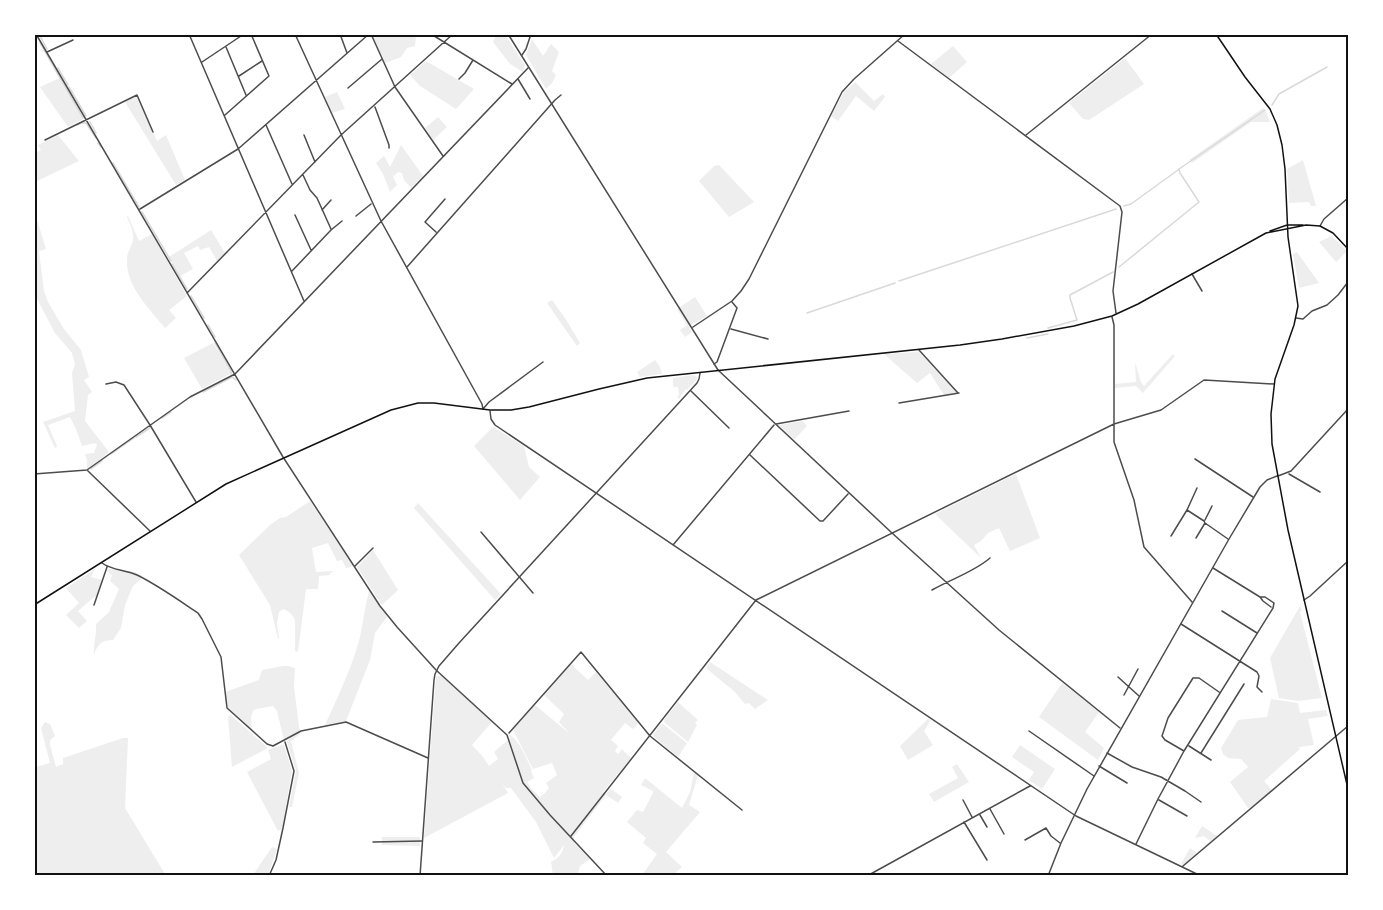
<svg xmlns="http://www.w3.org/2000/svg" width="1383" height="910" viewBox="0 0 1383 910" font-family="Montserrat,sans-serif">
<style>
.green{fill:#eee}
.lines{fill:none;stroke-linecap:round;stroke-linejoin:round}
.stream{stroke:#d9d9d9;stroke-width:1.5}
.minor{stroke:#4c4c4c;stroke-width:1.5}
.tertiary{stroke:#4c4c4c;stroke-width:1.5}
.secondary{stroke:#111;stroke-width:1.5}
.neatline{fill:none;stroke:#111;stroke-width:2}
</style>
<rect width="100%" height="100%" fill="#fff"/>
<path class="green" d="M497,34L505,35L525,65L523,72L510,64L493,42Z
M372,35H416L415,46L407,48L401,57L385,63Z
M532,39L543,56L551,44L559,52L552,71L556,75L552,83L546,89L526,55Z
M953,46L967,62L949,78L931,64Z
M1125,58L1144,84L1089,120L1083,119L1069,103Z
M426,61L474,89L456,109L420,86L410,75Z
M60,78L83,119L68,127L40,87Z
M855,82L874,101L883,94L885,97L874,111L856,96L838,121L831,116L844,92Z
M337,92L345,109L332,113L325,97Z
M134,97L138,98L157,141L166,135L185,180L176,185L125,102Z
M1263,108L1266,112L1270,122H1251L1192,163L1189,160Z
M438,117L447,127L433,140L425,128Z
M58,135L79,161L35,182V153L41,150L38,145Z
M401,145L423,176L411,188L404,180L402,173L398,172L393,177L397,185L390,192L383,174L376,163L384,156L390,167Z
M1303,160L1316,206H1311L1309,202L1289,203L1287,169Z
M719,165L754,202L729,217L699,181L714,166Z
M34,210L46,249L39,251L44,291L48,302L64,329L81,350L89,377L84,380L92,392L88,395L85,421L109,452L87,470V460L85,454L94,453L97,445L95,443L82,446L76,429L70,417L48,425L57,446L55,448L43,422L75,411L72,373L75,364L72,353L55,333L35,295Z
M128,216L139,241L152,234L187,296L169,310L176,318L165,328C149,308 125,286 127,258C127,252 132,246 133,240C134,232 130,224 127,217Z
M211,230L225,253L217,261L209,247L200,250L198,246L184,253L193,269L180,276L169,257Z
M1332,236L1347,251L1336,262L1319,242Z
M1297,252L1319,283L1299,288L1293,254Z
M695,297L707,316L689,326L692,332L685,337L680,330L687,325L677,309Z
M552,300L565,318L580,343L577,346L547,303Z
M213,343L232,373L202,389L184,358Z
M919,352L957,393L944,395L930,373L917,383L884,354Z
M1173,354L1175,356L1143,393L1136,386L1115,388V384L1136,382L1135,362L1141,382L1144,386Z
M655,360L660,367L662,374L640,377L637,372Z
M694,375L697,377V379L687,390L686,389L679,399L677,397L679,395L678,387H673V378Z
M803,421L807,426L794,440L779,425Z
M493,427L524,446L529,467L540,477L520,500L474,446Z
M1016,474L1040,538L1010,551L999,528L988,533L981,541L974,545L981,558L935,514Z
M310,501L353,565L351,567L346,568L342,560L337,561L328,543L312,548L316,572L332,571L333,572L330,573V575L319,576L318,589H306L298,652L295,651V620C292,614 289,611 283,609L279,612L277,624L279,638L278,639L270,605L239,555L270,525L280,518L286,517Z
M418,503L501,594L495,600L414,508Z
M373,550L398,590L382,605L357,567Z
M95,569L91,577L102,580L97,597H94L78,611L87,621L79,628L66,615L79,603L66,588Z
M108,569L135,572L142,576L141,579L133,586L125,605L121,628L113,640C102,640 98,644 94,654C93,644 97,635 96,624L109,612L119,589L110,581L112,575L107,571Z
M369,591L387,617L375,633L370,660L346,721L325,725C338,696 352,668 360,637C363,622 365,607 369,591Z
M1300,606L1302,610L1300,612L1322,698L1298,701L1279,698L1270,658Z
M710,662L768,700L755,709L749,703L745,704L735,692L707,669V667Z
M571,664L588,680L596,672L638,723L633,729L625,723L611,740L618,746L615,751L618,754L622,749L631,758L603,792L606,794L611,789L622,797L618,803L606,795L574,837V843L590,859L580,866L577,875H553L551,862C559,858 563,853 564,845L554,858L536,822L511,788H506L502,783L508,793L424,838L436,677L441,675L492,722L472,745L483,757L489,766L498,759L494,752L510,738L509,734C520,741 526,758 532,770L531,771L534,778L527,782L530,787L540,797L545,793L549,788L546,783L557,775L552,763L533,769L513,730L535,705L569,733L559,722L564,714L544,695Z
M283,666H288L295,668L294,687L300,734L291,741L299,773L292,807H289L296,771L287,742L291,737L290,736L284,740L277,711L273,706L256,709L253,711L251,717L252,731L229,709L227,705L225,692L259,680L262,670Z
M1062,683L1099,712L1085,732L1104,748L1098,760L1039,717Z
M1271,699L1298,703L1300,713L1326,710L1328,716L1308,719L1314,745L1299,747L1300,749L1264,781L1272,790L1250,808H1248L1230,782L1248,767L1241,759L1228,758L1223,754L1221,748L1238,720L1267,717Z
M678,702L698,720L695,723L697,725L688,742L665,723L664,720Z
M231,715L268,748L232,767L228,717Z
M928,719L931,720L924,731L933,745L908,760L900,746Z
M45,722L50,724L55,736L50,740V745L56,767L63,764V758L123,738H128L125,808L165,874V875H35V763L36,767L50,763L41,728Z
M661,724H663L687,743L678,757L654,737L653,735Z
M282,745H284L292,771L282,829L278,831L247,772L271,759L268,750Z
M1020,745L1055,769L1042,789L1029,780L1034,772L1012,757Z
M957,764L969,782L934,802L929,794L958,778L952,767Z
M694,772L698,775L689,805L700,812L666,852L682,867L673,875H642L657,854L643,843L646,838L627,822L637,810L643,812L653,793V791L641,785L645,778L682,808L690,792Z
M1202,826L1217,836L1184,865L1181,864L1190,848L1197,853L1210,841L1204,836L1195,838Z
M382,837H420V846L382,845Z
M272,847L277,849L268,875H253Z"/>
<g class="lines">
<path class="stream" d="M39,34L47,49
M40,43L83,118
M58,68L68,85
M69,87L86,116
M1272,105L1279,94L1327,67
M90,122L96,133
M77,125L81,123H86L96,138
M98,143L101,147
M113,163L139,207
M1124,206L1131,204L1178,170
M142,212L171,261
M172,264L187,289
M1119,267L1199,202L1180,173L1179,169L1265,110
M899,281L1116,209
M191,296L204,318
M807,313L895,283
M208,325L215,337
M1048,328L1077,320L1070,298V295L1113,272
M1027,338L1048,334
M215,343L231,371V374
M203,392L232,377L236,380
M162,418L171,412
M136,437L150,428
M111,454L134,438
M91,469L102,461"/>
<path class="minor" d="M36,34L283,457L380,606L397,627L436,670L507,735L523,783L550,815L607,876
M189,34L304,301
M295,34L381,221L482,404L483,409L489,402L543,362
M340,34L347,53
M371,34L395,87L443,156
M431,34L512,84
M898,41L1120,206L1122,212L1113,291L1116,313
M226,47L246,95
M47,52L73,40
M522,55L526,49L531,34
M202,62L244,34
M239,76L262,61
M459,79L465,73L473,60
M518,79L530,99
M348,88L382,59
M375,107L389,145V148
M225,115L269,76L251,34
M266,125L292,184
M304,135L315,162
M1026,135L1152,34
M45,140L137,95L153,132
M303,175L310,190L317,198L331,229
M140,209L238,149L369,34
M322,210L331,200
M295,215L311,250
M356,216L371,204
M1320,226L1324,219L1348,198
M436,232L425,222L445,199
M407,267L555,100L561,95
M292,271L331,230L342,221
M1192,274L1202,291
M187,293L341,135L453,34
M1112,317L1114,325V442L1134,500L1144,547L1192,602
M1296,318L1303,319L1312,311L1327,305L1338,295L1348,282
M731,329L768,339
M919,350L958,393
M714,364L717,362L737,308L732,302
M718,370L892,533L999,630L1120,728
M106,384L116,382L124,385L150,425L196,502
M691,391L729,428
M899,403L959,393
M490,411L491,419L495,425L1076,816L1201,876
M776,424L849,411
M750,455L820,521H823L848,494
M1195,459L1253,497
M88,471L150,531
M34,474L87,470L190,397L235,374L528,68
M1289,474L1320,492
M1278,476L1291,471L1348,409
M1187,510L1204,521L1205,523L1228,539
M1205,520L1212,506
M481,532L533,593
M1171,536L1187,510L1197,488
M1196,538L1205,523
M673,545L774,425
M102,563C111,570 126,570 137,575C156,584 180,601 198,613L202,619L221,657L227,708L267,744L273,746L301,731L346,722L428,758
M355,566L373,548
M1213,568L1260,597L1263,601L1271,607
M932,590C951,579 974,572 990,558
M1304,600L1310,596L1348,561
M94,605L107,567
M1222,611L1257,633
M1181,624L1257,672L1259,676L1257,687L1262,692
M1118,677L1139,696
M1124,695L1138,669
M1029,731L1094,776
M509,733L581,652L650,736L742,810
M1189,746L1211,760
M1184,751L1165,740L1162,736L1168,718L1193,678H1199L1219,692
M1107,753L1132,767L1161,777L1185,791L1201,802
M1201,753L1244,684
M1099,766L1127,783
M963,800L972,817
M1159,800L1187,816
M990,809L1004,834
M980,815L987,827
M964,822L987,860
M571,836L756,600L1114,424L1161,410L1204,380L1274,384
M1025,840L1046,828L1051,836L1060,843
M373,842L422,841
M1136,844L1158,799L1184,751L1273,608L1274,603L1265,597H1260
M1183,866L1348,726
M269,876L276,860L283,828L294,771L285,742
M867,876L1030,786"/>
<path class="tertiary" d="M508,34L718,370
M693,327L732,301L741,291L749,279L842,92L854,79L905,34
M420,876L434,680L435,674L439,666L459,643L697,383L699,379L700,373
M1048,876L1061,843L1087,789L1229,539L1260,487L1267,480L1277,476"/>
<path class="secondary" d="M1216,34L1245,77L1270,109L1277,125L1282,145L1285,169L1288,237L1298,306L1294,325L1275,379L1271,414L1272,444L1288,530L1348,789
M1270,231L1287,225H1303
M34,605L226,484L391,410L418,403H434L490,410H511L529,407L599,389L647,378L960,345L1002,339L1074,326L1112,316L1138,304L1266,233L1306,225L1320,226L1333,233L1348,249"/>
</g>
<rect width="1383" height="910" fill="none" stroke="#ffffff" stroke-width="72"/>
<rect x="36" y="36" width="1311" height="838" class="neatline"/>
</svg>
